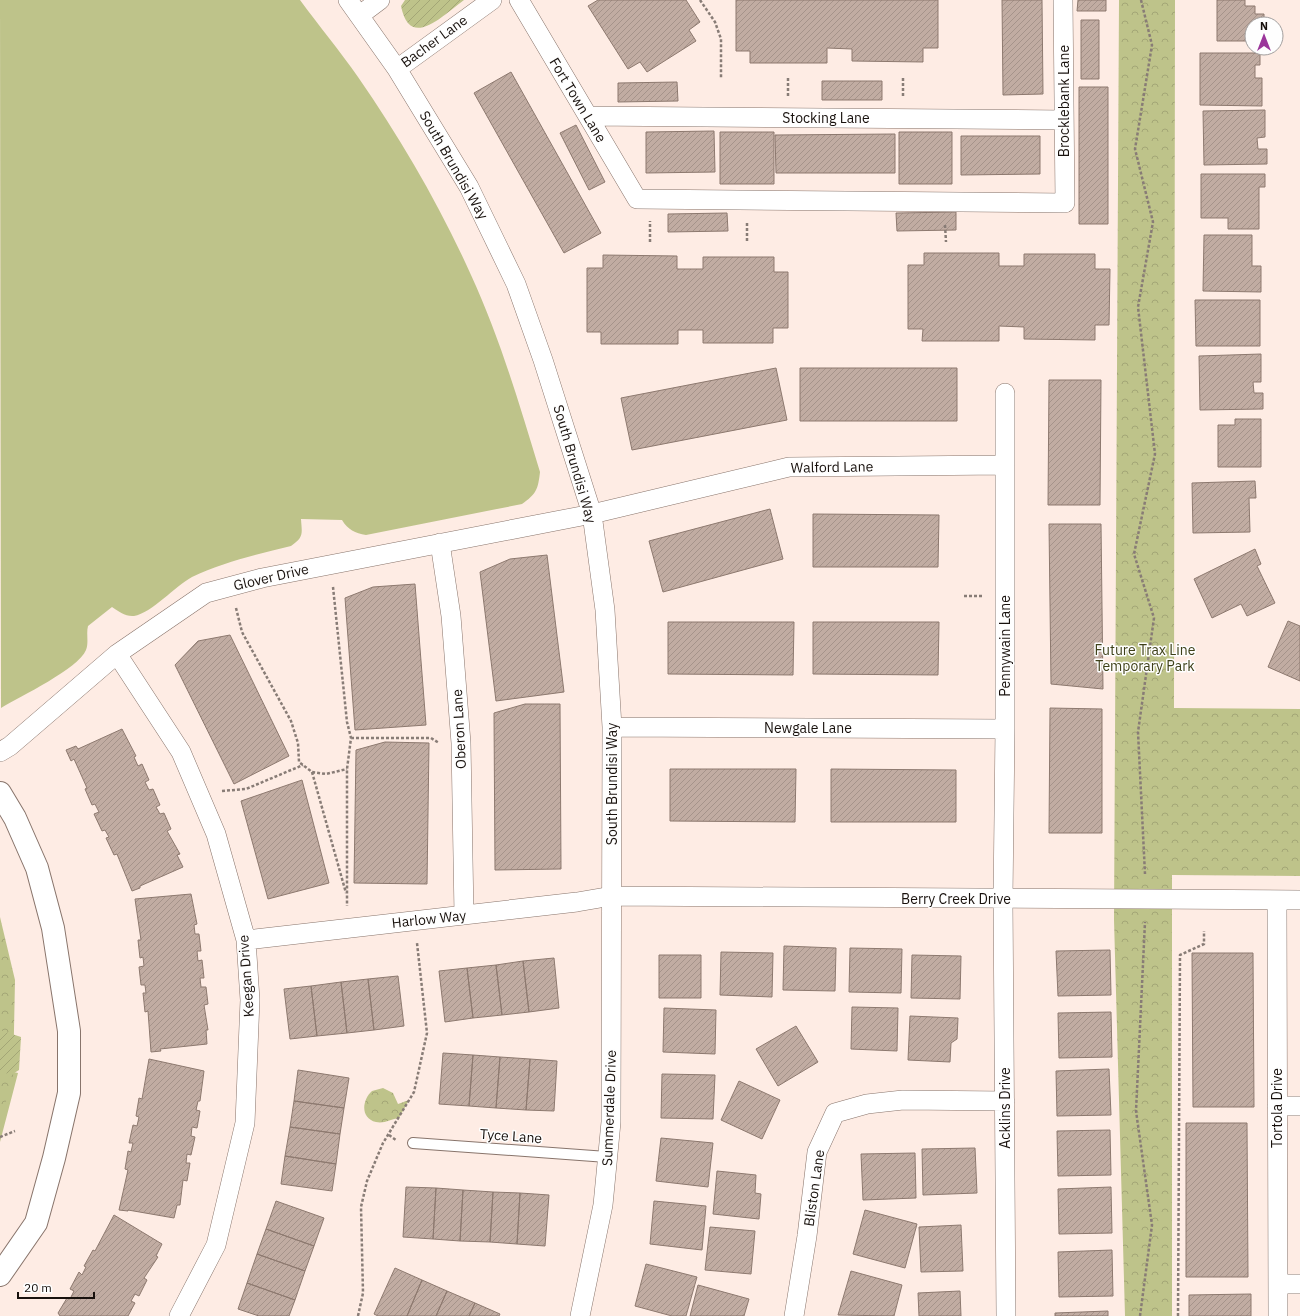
<svg xmlns="http://www.w3.org/2000/svg" width="1300" height="1316" viewBox="0 0 1300 1316" font-family="'IBM Plex Sans',sans-serif">
<style>
.grass{fill:#bec38a}
.park{fill:url(#park-crowns)}
.garden{fill:url(#garden-furrows)}
.building{fill:url(#building-hatch);stroke:#8d796f}
.lines{fill:none;stroke-linecap:round;stroke-linejoin:round}
.service-casing{stroke:#88746b;stroke-width:12}
.minor-casing{stroke:#88746b;stroke-width:20}
.tertiary-casing{stroke:#88746b;stroke-width:24}
.path{stroke:#887c76;stroke-width:2.5;stroke-dasharray:3 2;stroke-linecap:butt}
.service{stroke:#fff;stroke-width:10}
.minor{stroke:#fff;stroke-width:19}
.tertiary{stroke:#fff;stroke-width:22}
.labels{text-anchor:middle;stroke-width:3;stroke-linejoin:round;paint-order:stroke}
.street-label{font-size:14px;fill:#18110d;stroke:#fefefe}
.park-label{font-size:14px;fill:#3e4018;stroke:#fefefe}
</style>
<defs>
<pattern id="park-crowns" width="20" height="18" patternUnits="userSpaceOnUse"><rect width="20" height="18" fill="#bec38a"/><path d="M2 6a3 3 0 1 1 6 0M12 15a3 3 0 1 1 6 0" fill="none" stroke="#a3a676"/></pattern>
<pattern id="garden-furrows" width="10" height="10" patternUnits="userSpaceOnUse"><rect width="10" height="10" fill="#bec38a"/><path d="M-1 1l2-2M0 10L10 0M9 11l2-2" fill="none" stroke="#a3a676"/></pattern>
<pattern id="building-hatch" width="6" height="6" patternUnits="userSpaceOnUse"><rect width="6" height="6" fill="#c1aca2"/><path d="M-1 1l2-2M0 6l6-6M5 7l2-2" fill="none" stroke="#a5938a"/></pattern>
</defs>
<rect width="100%" height="100%" fill="#feece4"/>
<path class="grass" d="M0,0H300C319,26 340,51 358,77C401,139 440,206 471,275C500,338 520,406 540,472C538,490 536,494 522,504L366,535C355,533 348,530 342,520L301,519C302,534 304,537 291,546C258,554 223,562 192,577C175,586 152,613 134,616C126,617 118,611 112,607L88,626C86,634 89,642 86,650C78,669 21,696 1,708Z
M0,1069L18,1073L0,1142Z"/>
<path class="park" d="M1119,0H1175L1174,708L1300,709V876L1172,875V1316H1125L1114,920Z
M0,917L15,980L13,1080L0,1120Z
M383,1088L393,1093L398,1104L409,1100L399,1118C391,1119 384,1124 376,1122C360,1118 362,1100 372,1091Z"/>
<path class="garden" d="M405,0H464C443,15 410,51 401,6Z
M0,1030L21,1037L19,1070L11,1075L0,1071Z"/>
<path class="building" d="M598,0H686L700,22L689,30L696,41L647,72L640,62L628,69L588,6Z
M736,0H938V48H923V62L852,61V49L827,48V63H750V51H736Z
M1002,0H1042L1043,94L1003,95Z
M1078,0H1106V11H1077Z
M1217,0H1245V6H1255V14H1264V24H1252V41H1217Z
M1081,20H1099V79H1081Z
M1200,53H1260V65H1255V78H1262V106L1200,105Z
M511,72L601,233L564,253L474,93Z
M822,81H882V100H822Z
M677,82L678,101L618,102V83Z
M1079,87H1108V224H1079Z
M1265,110V137L1257,138L1258,149H1267V164L1204,165L1203,111Z
M576,125L605,182L589,190L560,133Z
M714,131L715,172L646,173V132Z
M720,132H774V184H720Z
M899,132H952V184H899Z
M895,134V173H776L775,135Z
M961,136H1040V174L961,175Z
M1201,174H1265V187H1259V229H1228V218H1201Z
M956,212V230L897,231L896,213Z
M727,213L728,231L668,232V214Z
M1204,235H1252V266H1261V292L1203,291Z
M924,253H999V266H1024V254H1095V269H1110L1109,325H1095V340L1024,339V327L999,326V341H922L923,329H908V265H924Z
M603,255L677,256V269H703V257H774V272H788V328H773V343H703V330H678V344H601V332H587V268H603Z
M1195,300H1260V346H1196Z
M1261,354V382H1253L1254,393H1263V409L1200,410L1199,356Z
M776,368L787,420L632,450L621,398Z
M800,368H957V421H800Z
M1049,380H1101L1100,505H1048Z
M1235,419H1261V467H1218V425H1235Z
M1255,481L1256,498H1249L1250,532L1193,533L1192,483Z
M770,509L783,559L663,592L649,541Z
M813,514L939,515L938,567H813Z
M1049,524H1101L1103,689L1051,684Z
M1255,549L1261,564L1257,566L1275,603L1247,616L1241,604L1212,618L1194,579Z
M547,555L564,692L496,701L480,572L510,559Z
M415,584L426,725L355,730L345,598L373,587Z
M1288,621L1300,626V681L1268,667Z
M668,622H794L793,675L668,674Z
M813,622H939L938,675L813,674Z
M230,635L289,756L234,784L175,665L198,641Z
M525,704H560L561,869L495,870L494,713Z
M1050,708L1102,709V833H1049Z
M122,729L136,756L134,757L138,766L142,764L149,780L145,782L149,790L153,789L160,805L156,807L160,814L164,813L171,829L167,831L180,854L177,855L183,867L140,886V888L132,891L117,854L114,855L106,838L109,837L105,830L102,831L94,814L99,812L95,804L92,805L85,789L87,788L74,759L71,761L66,750L76,746L78,749Z
M385,742L429,743L427,884L354,883L356,750Z
M670,769H796L795,822L670,821Z
M831,769L956,770V822H831Z
M302,780L329,883L268,899L241,801Z
M191,894L197,924L194,925L195,934H199L201,951H197L198,961L202,960L204,978H200L201,987H206L208,1004L204,1005L208,1030H206L207,1044L160,1049L161,1051L151,1052L148,1011L145,1012L143,993H146L145,985H141L139,967L144,966L143,957L140,958L138,940H141L135,899Z
M784,946L836,948L835,991L783,990Z
M850,948L902,949L901,993L849,992Z
M1110,950L1111,995L1058,996L1056,951Z
M721,952L773,953L772,997L720,995Z
M1192,953H1253L1254,1107H1193Z
M659,955H701V998H659Z
M912,955L961,956L960,999L911,998Z
M554,958L559,1008L529,1012L523,961Z
M523,961L529,1012L502,1015L496,965Z
M496,965L502,1015L473,1018L467,968Z
M467,968L473,1018L445,1022L439,971Z
M398,976L404,1026L374,1030L368,979Z
M368,979L374,1030L347,1033L341,982Z
M341,982L347,1033L317,1036L311,986Z
M311,986L317,1036L290,1039L284,989Z
M852,1007L898,1008L897,1051L851,1049Z
M664,1008L716,1010L715,1054L663,1052Z
M1111,1012L1112,1057L1059,1058L1058,1013Z
M910,1016L958,1018L957,1039L951,1043L950,1062L908,1060Z
M796,1026L818,1062L778,1086L756,1049Z
M443,1053L473,1055L469,1106L439,1104Z
M473,1055L500,1057L496,1108L469,1106Z
M500,1057L530,1059L526,1110L496,1108Z
M149,1059L204,1071L200,1101H198L196,1110L200,1111L197,1128L192,1127L191,1136L195,1137L191,1155L187,1154L186,1163H190L187,1181L183,1180L180,1205H177L174,1218L128,1210V1211L119,1210L128,1170L125,1169L128,1151L131,1152L133,1143H129L133,1125L137,1126L139,1117L136,1116L139,1098L142,1099Z
M530,1059L557,1061L554,1111L526,1110Z
M1109,1069L1111,1115L1057,1116L1056,1071Z
M298,1070L349,1078L344,1108L294,1101Z
M662,1074L715,1075L713,1119L661,1118Z
M739,1081L780,1100L762,1139L721,1120Z
M294,1101L344,1108L340,1134L290,1127Z
M1186,1123H1247L1248,1277H1186Z
M290,1127L340,1134L336,1164L285,1156Z
M1110,1130L1111,1175L1058,1176L1057,1131Z
M661,1138L713,1143L708,1187L656,1181Z
M975,1148L977,1193L923,1195L922,1149Z
M915,1153L916,1198L863,1200L861,1154Z
M285,1156L336,1164L332,1191L281,1184Z
M717,1171L756,1175L755,1193L761,1194L759,1219L713,1214Z
M406,1187L436,1188L433,1239L403,1237Z
M1111,1187L1112,1233L1059,1234L1058,1189Z
M436,1188L463,1190L460,1241L433,1239Z
M463,1190L493,1192L490,1242L460,1241Z
M493,1192L520,1193L517,1244L490,1242Z
M520,1193L549,1195L545,1246L517,1244Z
M276,1201L324,1218L314,1246L266,1229Z
M654,1201L706,1206L702,1250L650,1244Z
M865,1210L917,1224L905,1268L853,1254Z
M114,1215L162,1244L156,1256L158,1257L144,1278L147,1280L139,1296L135,1294L131,1301L135,1303L128,1316H60L58,1313L67,1298L70,1299L74,1291L70,1289L79,1272L82,1275L86,1267L84,1266L93,1250L95,1251Z
M961,1225L963,1271L921,1272L919,1227Z
M710,1227L755,1231L751,1274L705,1270Z
M266,1229L314,1246L305,1271L257,1254Z
M1112,1250L1113,1296L1059,1297L1058,1252Z
M257,1254L305,1271L295,1300L247,1283Z
M646,1264L697,1277L686,1316H672L635,1306Z
M395,1268L422,1280L407,1316H378L374,1314Z
M851,1271L902,1285L894,1316L838,1315Z
M422,1280L447,1291L436,1316H407Z
M247,1283L295,1300L289,1316H259L238,1309Z
M698,1285L749,1299L744,1316H690Z
M447,1291L475,1303L469,1316H436Z
M960,1291L961,1316H919L918,1293Z
M1251,1294V1316H1189V1295Z
M475,1303L500,1314L499,1316H469Z
M1108,1311V1316H1055V1313Z"/>
<g class="lines">
<g class="service-casing">
<path id="service" d="M413,1143L607,1157"/>
</g>
<g class="minor-casing">
<path id="minor" d="M348,0L397,69L469,187L516,284L543,360L592,514L605,610L612,727L611,1122L603,1205L580,1316
M519,0L637,199L1065,203L1063,0
M360,15L380,0
M397,69L492,0
M588,116L1064,120
M1005,393V729L1003,899L1006,1316
M440,543L451,616L461,743L464,915
M117,654L181,752L216,834L246,940L250,1000L245,1123L216,1245L179,1316
M612,727L1005,729
M0,752L10,746L117,654L206,593L262,578L592,514L789,467L1005,465
M1277,900L1278,1316
M246,940L577,902L612,896L1300,900
M1277,1106H1300
M1278,1284H1300
M794,1316L807,1236L817,1152L835,1113L867,1104L903,1100L1005,1101"/>
</g>
<g class="tertiary-casing">
<path id="tertiary" d="M0,793L15,818L37,868L53,928L69,1031V1093L54,1158L36,1223L0,1275"/>
</g>
<path class="path" d="M700,0L715,22L721,39V79
M1141,0L1152,45L1135,149L1153,222L1138,307L1155,454L1134,554L1154,618L1138,732L1145,874
M903,78V97
M788,96V78
M945,225L946,242
M747,241V222
M650,242V221
M333,587L347,722L351,738L347,769V906
M964,596H982
M236,608L242,632L291,721L298,743L299,762L312,772L326,774L347,769
M351,738H431L439,743
M312,772L346,893
M222,791L246,789L303,765
M389,1135L396,1140
M0,1137L15,1131
M358,1316L363,1293L361,1207L367,1181L383,1143L414,1092L427,1033L417,943
M1140,1316L1152,1225L1136,1111L1145,922
M1178,1316L1180,955L1204,944V931"/>
<use href="#service" class="service"/>
<use href="#minor" class="minor"/>
<use href="#tertiary" class="tertiary"/>
</g>
<g class="labels">
<g class="street-label">
<text transform="translate(434 41) rotate(-36)" y="5">Bacher Lane</text>
<text transform="translate(578 100) rotate(59)" y="5">Fort Town Lane</text>
<text transform="translate(1064 101) rotate(-90)" y="5">Brocklebank Lane</text>
<text x="826" y="123">Stocking Lane</text>
<text transform="translate(454 165) rotate(60)" y="5">South Brundisi Way</text>
<text transform="translate(575 464) rotate(74)" y="5">South Brundisi Way</text>
<text transform="translate(832 467) rotate(-1)" y="5">Walford Lane</text>
<text transform="translate(271 577) rotate(-13)" y="5">Glover Drive</text>
<text transform="translate(1005 646) rotate(-90)" y="5">Pennywain Lane</text>
<text x="808" y="733">Newgale Lane</text>
<text transform="translate(459 729) rotate(-93)" y="5">Oberon Lane</text>
<text transform="translate(612 784) rotate(-90)" y="5">South Brundisi Way</text>
<text x="956" y="904">Berry Creek Drive</text>
<text transform="translate(429 919) rotate(-6)" y="5">Harlow Way</text>
<text transform="translate(246 976) rotate(-94)" y="5">Keegan Drive</text>
<text transform="translate(609 1108) rotate(-88)" y="5">Summerdale Drive</text>
<text transform="translate(1005 1108) rotate(-90)" y="5">Acklins Drive</text>
<text transform="translate(1277 1108) rotate(-90)" y="5">Tortola Drive</text>
<text transform="translate(511 1136) rotate(4)" y="5">Tyce Lane</text>
<text transform="translate(814 1188) rotate(-82)" y="5">Bliston Lane</text>
</g>
<g class="park-label">
<text x="1145" y="655">Future Trax Line<tspan x="1145" dy="16">Temporary Park</tspan></text>
</g>
</g>
<g transform="translate(1264 36)"><circle r="19" fill="#fefefe" stroke="#a29f9e"/>
<path d="M0-3L7 15L0 10L-7 15Z" fill="#9b369b"/>
<text y="-6" font-size="11" font-weight="bold" text-anchor="middle" fill="#18110d">N</text>
</g>
<path d="M18 1292v6h76v-6" fill="none" stroke="#18110d" stroke-width="2"/>
<text x="24" y="1292" font-size="12" fill="#18110d" stroke="#fefefe" stroke-width="3" paint-order="stroke">20 m</text>
</svg>
